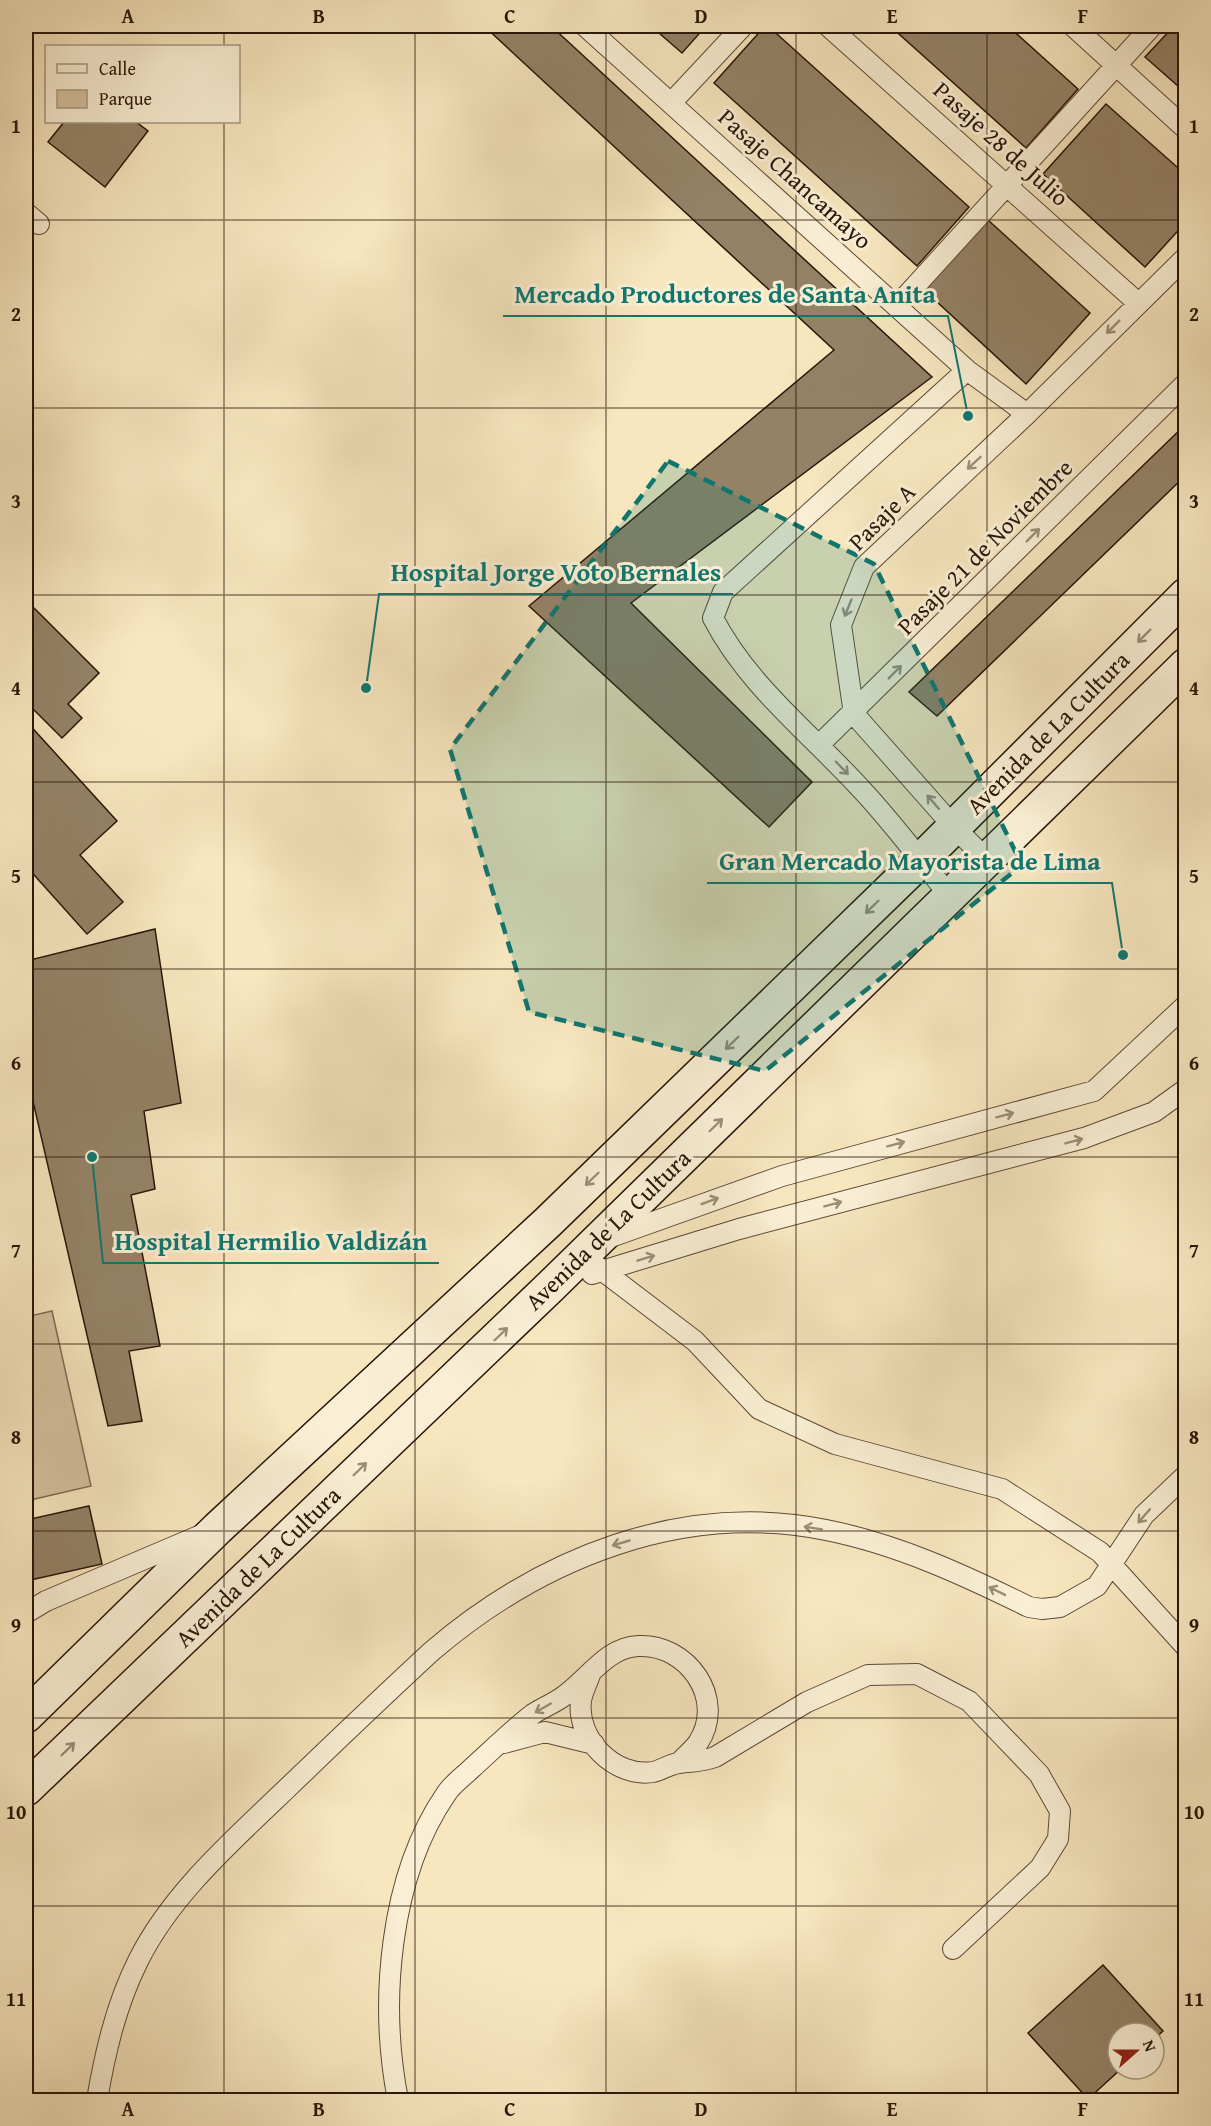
<svg xmlns="http://www.w3.org/2000/svg" width="1211" height="2126" viewBox="0 0 1211 2126" font-family="'Gentium Book Plus',serif">
<style>
.green{fill:#d4c29f;stroke:#7e6c54;stroke-width:1.5}
.building{fill:#948267;stroke:#291508;stroke-width:1.5}
.lines{fill:none;stroke-linecap:round;stroke-linejoin:round}
.lane-casing{stroke:#5c4936;stroke-width:22}
.secondary-casing{stroke:#291508;stroke-width:36}
.lane{stroke:#faefd5;stroke-width:20}
.secondary{stroke:#faefd5;stroke-width:33}
.oneway{stroke:#9c8d79}
.marked{fill:#0f766e;fill-opacity:0.2;stroke:#0f766e;stroke-width:4.5;stroke-dasharray:12 8;stroke-linejoin:round}
.grid{fill:none;stroke:#291508;stroke-width:1.5;stroke-opacity:0.55}
.labels{text-anchor:middle;stroke-width:6;stroke-linejoin:round;paint-order:stroke}
.street-label{font-size:24px;fill:#291508;stroke:#faefd5}
.leader{fill:none;stroke:#0f766e;stroke-width:2}
.callout-dot{fill:#0f766e;stroke:#faefd5;stroke-width:2}
.callout-label{font-size:26px;text-anchor:middle;font-weight:bold;fill:#0f766e;stroke:#faefd5;stroke-width:6;stroke-linejoin:round;paint-order:stroke}
.neatline{fill:none;stroke:#291508;stroke-width:2}
.grid-label{font-size:20px;text-anchor:middle;font-weight:bold;fill:#291508}
</style>
<rect width="100%" height="100%" fill="#f7e6be"/>
<filter id="stains"><feTurbulence type="fractalNoise" baseFrequency=".00333" numOctaves="4"/><feColorMatrix values="0 0 0 0 .2 0 0 0 0 .09 0 0 0 0 .02 0 0 0 .5 -.17"/></filter>
<radialGradient id="worn" r=".72"><stop offset=".6" stop-color="#630" stop-opacity="0"/><stop offset="1" stop-color="#630" stop-opacity=".3"/></radialGradient>
<path class="green" d="M52,1311L91,1486L26,1501V1317Z"/>
<path class="building" d="M484,26H551L932,377L631,603L812,782L769,827L529,606L834,350Z
M651,26H706L682,53Z
M765,26H768L969,207L917,266L714,83Z
M890,26H1008L1078,89L1026,148Z
M1174,26H1186V93L1145,57Z
M1106,104L1186,175V222L1145,267L1043,174Z
M64,122H136L148,131L105,187L48,142Z
M988,220L1090,313L1026,384L924,290Z
M1186,424V475L937,716L909,692Z
M26,600L99,673L68,704L82,718L62,738L26,702Z
M26,721L117,821L80,855L123,902L87,934L26,866Z
M155,929L181,1103L144,1111L155,1189L131,1195L160,1346L129,1351L142,1421L108,1426L26,1071V961Z
M26,1249L31,1272L26,1273Z
M89,1506L102,1564L26,1581V1520Z
M1103,1965L1163,2031L1154,2039V2033H1118V2069H1121L1088,2099L1028,2033Z"/>
<g class="lines">
<g class="lane-casing">
<path id="lane" d="M585,26L967,370L1027,414
M828,26L1138,303
M1073,26L1186,129
M672,102L743,26
M26,213L39,224
M897,306L1152,26
M819,745L1186,383
M987,860L954,827L854,714L841,625L864,567L1027,414L1186,257
M950,896C921,861 893,823 862,790C811,734 748,686 713,618L723,592L967,370
M608,1238L782,1176L1094,1091L1186,1005
M582,1255L695,1341L759,1409L835,1444L1002,1489L1100,1552L1186,1647
M592,1274L739,1229L1084,1138L1154,1112L1186,1089
M26,1613L46,1601L201,1535
M590,1675C587,1683 582,1693 581,1701C576,1739 615,1778 653,1772C662,1770 670,1764 679,1763C693,1761 701,1762 715,1757L807,1702L868,1675L917,1674L969,1701L1039,1774L1060,1811L1058,1839L1040,1868L953,1949
M504,1743L545,1732L594,1744
M97,2100C105,2053 116,2005 138,1961C170,1896 229,1844 280,1795C330,1747 381,1698 432,1651C541,1558 682,1501 826,1530C897,1544 964,1575 1029,1607L1042,1609L1060,1607L1097,1586L1144,1515L1186,1475
M398,2100C379,2003 389,1877 446,1794C452,1784 464,1776 472,1768C492,1750 512,1730 533,1714C542,1708 552,1704 561,1698C586,1682 606,1647 638,1646C687,1643 727,1699 698,1743C693,1750 685,1756 679,1763"/>
</g>
<g class="secondary-casing">
<path id="secondary" d="M26,1716L218,1528L548,1222L921,860L1186,595
M26,1789L550,1287L1186,665"/>
</g>
<use href="#lane" class="lane"/>
<use href="#secondary" class="secondary"/>
</g>
<defs><path id="oneway-shaft" d="M-6 0H5M1.5-3L5.5 0L1.5 3" fill="none" stroke-width="1.6" stroke-linecap="round" stroke-linejoin="round" transform="scale(1.5)"/></defs>
<g class="oneway">
<use href="#oneway-shaft" transform="translate(1113 327) rotate(135)"/>
<use href="#oneway-shaft" transform="translate(974 463) rotate(137)"/>
<use href="#oneway-shaft" transform="translate(1033 535) rotate(-45)"/>
<use href="#oneway-shaft" transform="translate(848 608) rotate(112)"/>
<use href="#oneway-shaft" transform="translate(1144 636) rotate(135)"/>
<use href="#oneway-shaft" transform="translate(895 672) rotate(-45)"/>
<use href="#oneway-shaft" transform="translate(842 768) rotate(46)"/>
<use href="#oneway-shaft" transform="translate(933 802) rotate(-131)"/>
<use href="#oneway-shaft" transform="translate(872 907) rotate(136)"/>
<use href="#oneway-shaft" transform="translate(732 1043) rotate(136)"/>
<use href="#oneway-shaft" transform="translate(1005 1115) rotate(-15)"/>
<use href="#oneway-shaft" transform="translate(716 1125) rotate(-44)"/>
<use href="#oneway-shaft" transform="translate(1074 1141) rotate(-15)"/>
<use href="#oneway-shaft" transform="translate(896 1144) rotate(-15)"/>
<use href="#oneway-shaft" transform="translate(592 1179) rotate(136)"/>
<use href="#oneway-shaft" transform="translate(710 1201) rotate(-20)"/>
<use href="#oneway-shaft" transform="translate(833 1204) rotate(-15)"/>
<use href="#oneway-shaft" transform="translate(646 1258) rotate(-17)"/>
<use href="#oneway-shaft" transform="translate(501 1334) rotate(-44)"/>
<use href="#oneway-shaft" transform="translate(360 1469) rotate(-44)"/>
<use href="#oneway-shaft" transform="translate(1144 1516) rotate(131)"/>
<use href="#oneway-shaft" transform="translate(813 1528) rotate(-171)"/>
<use href="#oneway-shaft" transform="translate(621 1543) rotate(164)"/>
<use href="#oneway-shaft" transform="translate(997 1591) rotate(-154)"/>
<use href="#oneway-shaft" transform="translate(543 1708) rotate(150)"/>
<use href="#oneway-shaft" transform="translate(68 1749) rotate(-44)"/>
</g>
<path class="marked" d="M668,461L874,564L1022,865L765,1071L529,1012L450,749Z"/>
<path class="grid" d="M224,26V46M415,26V2100M606,26V2100M796,26V2100M987,26V2100M224,122V2100M26,220H1186M26,408H1186M26,595H1186M26,782H1186M26,969H1186M26,1157H1186M26,1344H1186M26,1531H1186M26,1718H1186M26,1906H1186"/>
<g class="labels">
<g class="street-label">
<text transform="translate(1001 144) rotate(42)" y="8">Pasaje 28 de Julio</text>
<text transform="translate(795 179) rotate(42)" y="8">Pasaje Chancamayo</text>
<text transform="translate(882 517) rotate(-45)" y="8">Pasaje A</text>
<text transform="translate(985 547) rotate(-45)" y="8">Pasaje 21 de Noviembre</text>
<text transform="translate(1048 733) rotate(-45)" y="8">Avenida de La Cultura</text>
<text transform="translate(608 1230) rotate(-44)" y="8">Avenida de La Cultura</text>
<text transform="translate(258 1567) rotate(-44)" y="8">Avenida de La Cultura</text>
</g>
</g>
<path class="leader" d="M968 416L948 316H503M366 688L379 594H733M1123 955L1112 883H707M92 1157L103 1263H439"/>
<g class="callout-dot">
<circle cx="968" cy="416" r="6"/>
<circle cx="366" cy="688" r="6"/>
<circle cx="1123" cy="955" r="6"/>
<circle cx="92" cy="1157" r="6"/>
</g>
<g class="callout-label">
<text x="725" y="303">Mercado Productores de Santa Anita</text>
<text x="556" y="581">Hospital Jorge Voto Bernales</text>
<text x="910" y="870">Gran Mercado Mayorista de Lima</text>
<text x="271" y="1250">Hospital Hermilio Valdizán</text>
</g>
<rect width="1211" height="2126" fill="none" stroke="#f7e6be" stroke-width="66"/>
<rect x="45" y="45" width="195" height="78" fill="#faefd5" stroke="#a69883" stroke-width="1.5"/>
<rect x="57" y="64" width="30" height="9" fill="#faefd5" stroke="#a69883" stroke-width="1.5"/>
<text x="99" y="75" font-size="18" fill="#291508">Calle</text>
<rect x="57" y="90" width="30" height="18" fill="#d4c29f" stroke="#a69883" stroke-width="1.5"/>
<text x="99" y="105" font-size="18" fill="#291508">Parque</text>
<g transform="translate(1136 2051) rotate(69)"><circle r="28" fill="#faefd5" stroke="#a69883" stroke-width="1.5"/>
<path d="M0-4.5L10 22L0 15L-10 22Z" fill="#8f2418"/>
<text y="-9" font-size="16" font-weight="bold" text-anchor="middle" fill="#291508">N</text>
</g>
<rect x="33" y="33" width="1145" height="2060" class="neatline"/>
<g class="grid-label">
<text x="128" y="23">A</text>
<text x="319" y="23">B</text>
<text x="510" y="23">C</text>
<text x="701" y="23">D</text>
<text x="892" y="23">E</text>
<text x="1083" y="23">F</text>
<text x="16" y="133">1</text>
<text x="1194" y="133">1</text>
<text x="16" y="321">2</text>
<text x="1194" y="321">2</text>
<text x="16" y="508">3</text>
<text x="1194" y="508">3</text>
<text x="16" y="695">4</text>
<text x="1194" y="695">4</text>
<text x="16" y="883">5</text>
<text x="1194" y="883">5</text>
<text x="16" y="1070">6</text>
<text x="1194" y="1070">6</text>
<text x="16" y="1257">7</text>
<text x="1194" y="1257">7</text>
<text x="16" y="1444">8</text>
<text x="1194" y="1444">8</text>
<text x="16" y="1632">9</text>
<text x="1194" y="1632">9</text>
<text x="16" y="1819">10</text>
<text x="1194" y="1819">10</text>
<text x="16" y="2006">11</text>
<text x="1194" y="2006">11</text>
<text x="128" y="2116">A</text>
<text x="319" y="2116">B</text>
<text x="510" y="2116">C</text>
<text x="701" y="2116">D</text>
<text x="892" y="2116">E</text>
<text x="1083" y="2116">F</text>
</g>
<rect width="100%" height="100%" filter="url(#stains)"/>
<rect width="100%" height="100%" fill="url(#worn)"/>
</svg>
